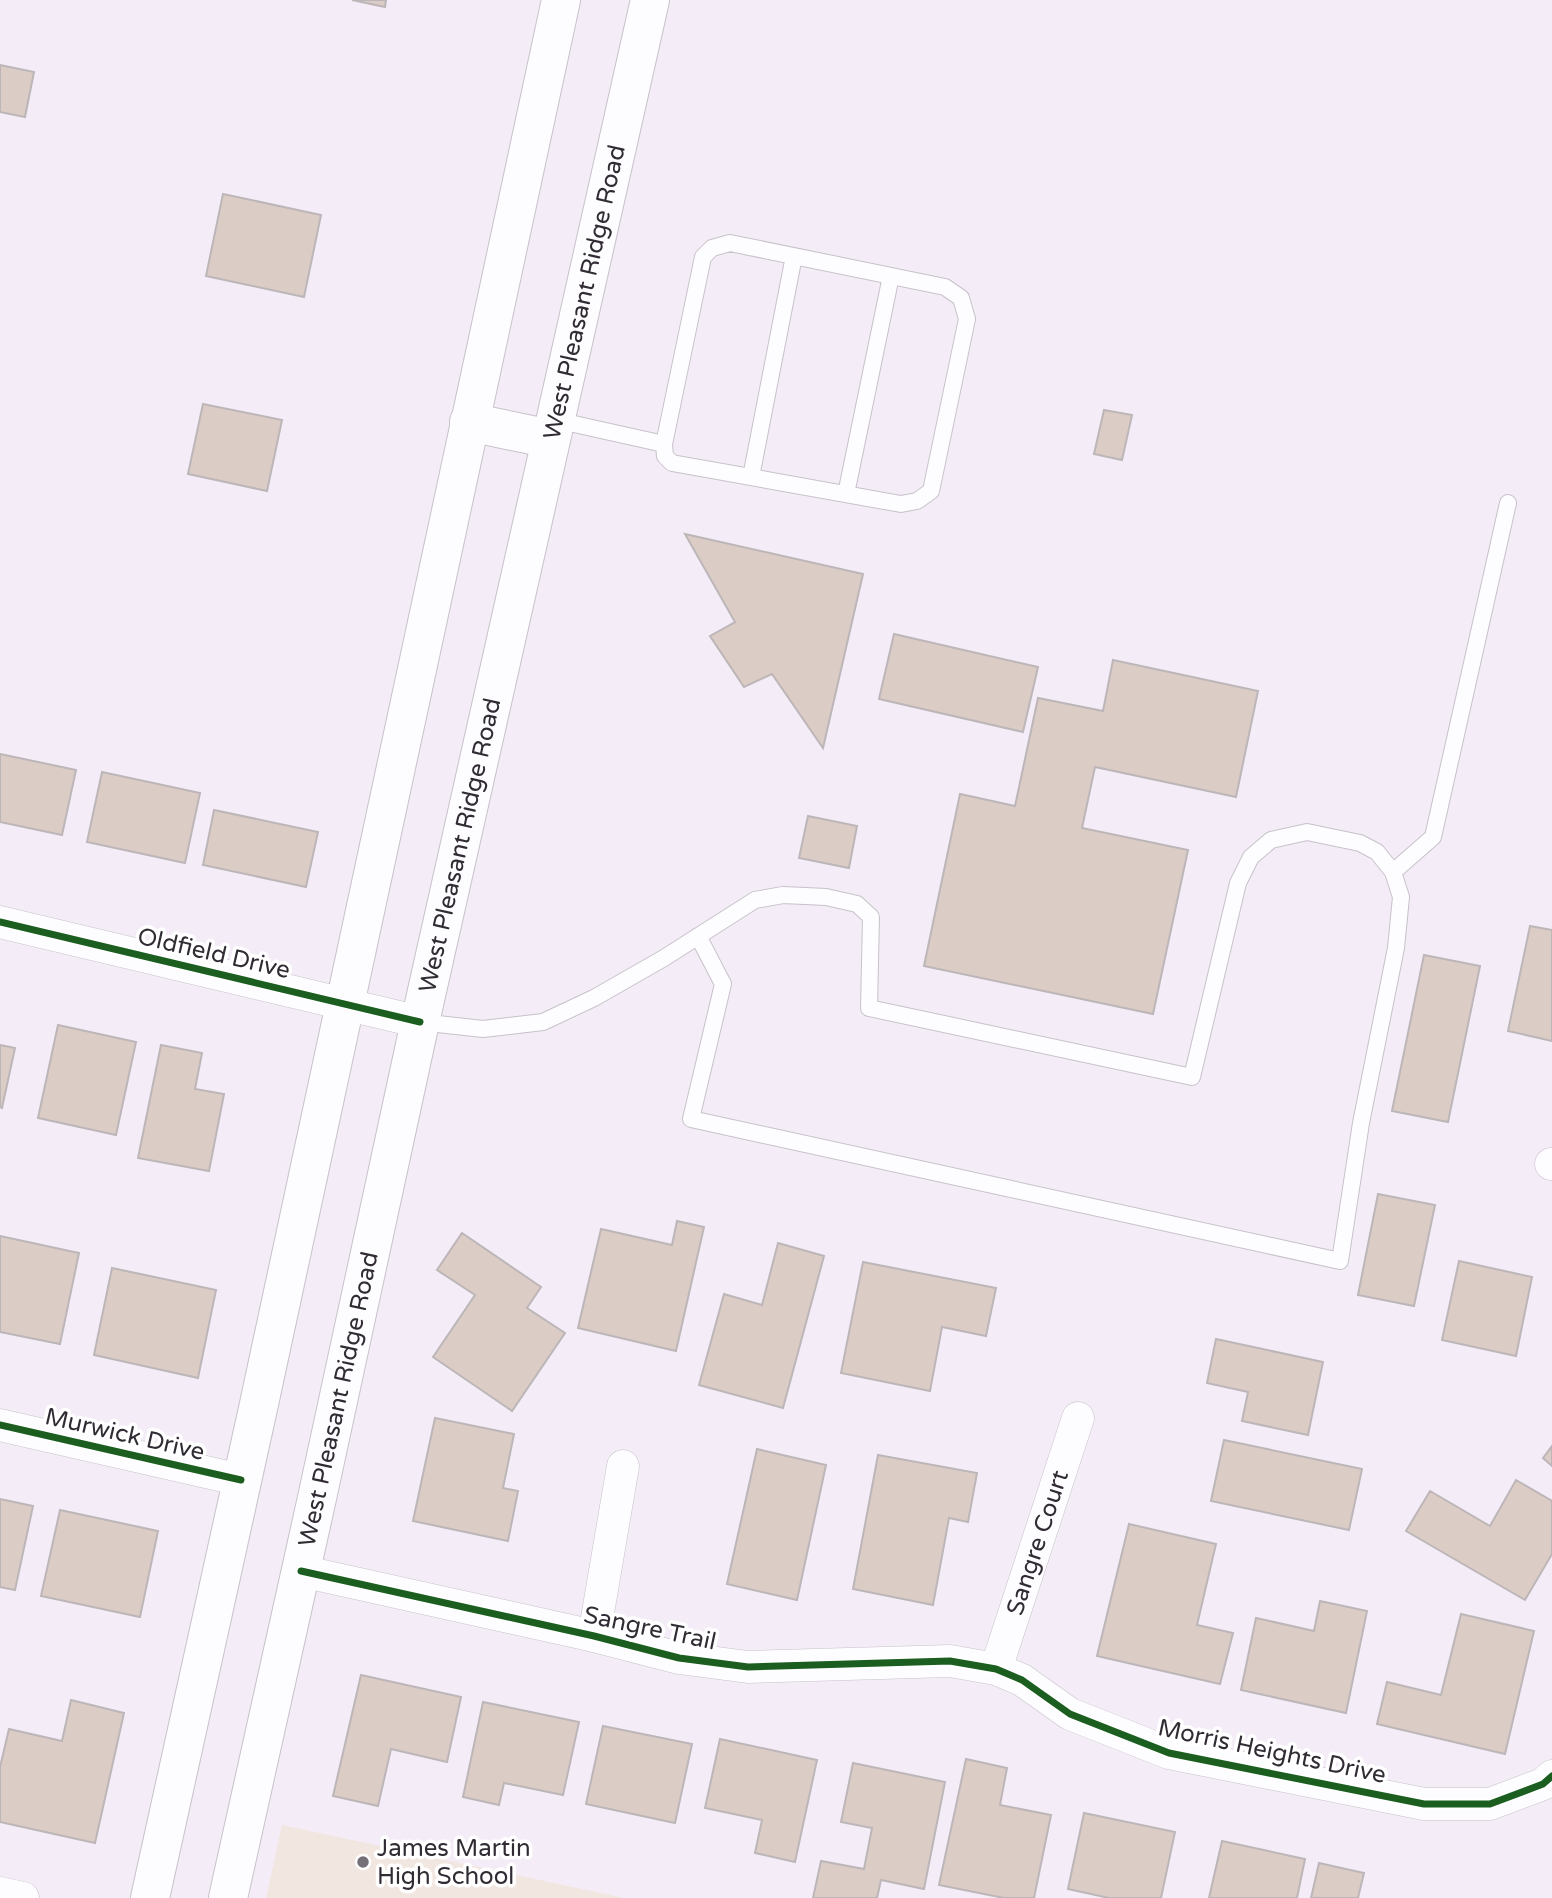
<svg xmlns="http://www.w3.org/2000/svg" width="1552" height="1898" viewBox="0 0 1552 1898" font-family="'Varela Round',sans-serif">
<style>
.education{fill:#f2e6e0}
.building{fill:#dcccc6;stroke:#bdb6b8;stroke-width:2}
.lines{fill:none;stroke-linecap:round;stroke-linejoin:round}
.service-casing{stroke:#c7c2ca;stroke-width:18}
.minor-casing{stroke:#c7c2ca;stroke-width:33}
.secondary-casing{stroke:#c7c2ca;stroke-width:40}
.service{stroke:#fdfcfe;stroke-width:16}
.minor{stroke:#fdfcfe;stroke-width:32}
.secondary{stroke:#fdfcfe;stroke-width:38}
.cycleway-casing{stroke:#fff;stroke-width:11}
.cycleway{stroke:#1b5e20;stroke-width:7}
.poi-dot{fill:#756f78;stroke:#fff;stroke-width:2.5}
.labels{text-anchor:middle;stroke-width:7;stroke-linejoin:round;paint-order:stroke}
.street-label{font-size:24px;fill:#312c34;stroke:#fff}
.poi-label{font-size:24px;fill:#312c34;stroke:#fff;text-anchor:start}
</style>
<rect width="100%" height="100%" fill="#f4ecf7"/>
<path class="education" d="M282,1825L624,1898H266Z"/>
<path class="building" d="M352,0H386L385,7Z
M0,65L34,72L25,117L0,112Z
M223,194L321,215L304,297L206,276Z
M203,404L282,420L267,491L188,474Z
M1104,410L1132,415L1122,460L1094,454Z
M685,534L863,574L823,748L772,674L744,687L710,636L735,622Z
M894,634L1038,667L1023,732L879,699Z
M1113,660L1258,691L1236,797L1095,767L1082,828L1188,850L1153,1014L924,966L960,794L1015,806L1038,698L1103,711Z
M0,754L76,770L62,835L0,822Z
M102,772L200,793L185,863L87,842Z
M214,810L318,832L306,887L203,865Z
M808,816L857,826L849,868L799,858Z
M1530,926L1552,930V1041L1508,1031Z
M1424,955L1480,966L1448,1122L1392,1111Z
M58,1025L136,1042L116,1135L38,1118Z
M0,1045L15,1048L2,1108L0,1107Z
M161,1045L202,1053L195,1089L224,1094L209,1171L138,1158Z
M1378,1194L1435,1205L1414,1306L1358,1295Z
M677,1221L704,1227L676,1351L578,1328L601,1229L672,1245Z
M462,1233L541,1287L527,1308L565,1333L512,1411L433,1357L475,1295L437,1270Z
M0,1236L79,1253L60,1344L0,1332Z
M778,1243L824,1256L783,1408L699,1385L724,1294L762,1305Z
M1459,1261L1532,1277L1516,1356L1442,1340Z
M863,1262L996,1288L986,1336L942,1327L930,1391L841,1373Z
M112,1268L216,1290L198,1378L94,1355Z
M1216,1339L1323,1362L1308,1435L1242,1421L1248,1392L1207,1383Z
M435,1418L514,1434L503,1488L518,1491L508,1541L413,1521Z
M1224,1440L1362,1469L1349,1530L1211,1501Z
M1552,1446V1466L1543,1458Z
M757,1449L826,1465L797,1600L727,1584Z
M878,1455L977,1473L968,1522L949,1518L933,1605L853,1589Z
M1516,1480L1552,1501V1554L1525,1600L1406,1531L1430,1491L1490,1526Z
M0,1499L33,1506L15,1590L0,1587Z
M60,1510L158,1531L140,1617L41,1596Z
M1129,1524L1216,1544L1197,1625L1233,1633L1220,1684L1097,1656Z
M1320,1601L1367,1611L1346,1713L1241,1690L1256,1618L1314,1631Z
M1461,1614L1534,1631L1505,1754L1377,1724L1387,1682L1441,1695Z
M361,1675L461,1697L447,1762L391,1749L378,1806L333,1796Z
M71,1700L124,1713L95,1843L0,1822V1767L9,1729L62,1741Z
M483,1702L579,1722L563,1795L504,1783L499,1805L463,1797Z
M603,1726L692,1744L675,1823L586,1804Z
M720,1739L817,1760L795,1862L755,1853L762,1820L705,1808Z
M966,1759L1007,1768L1000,1805L1051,1815L1034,1898H1004L939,1885Z
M853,1763L945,1782L924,1889L881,1880L877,1898H813L821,1861L864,1869L872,1828L841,1822Z
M1084,1813L1175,1832L1161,1898H1109L1068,1889Z
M1222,1841L1305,1859L1297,1898H1209Z
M1319,1863L1364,1873L1358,1898H1311Z"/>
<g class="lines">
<g class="service-casing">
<path id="service" d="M556,420L664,444L703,257L712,248L730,243L945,287L961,298L967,319L931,491L917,501L901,504L672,463L665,456L664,444
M751,477L794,256
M846,494L891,276
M1393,872L1433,837L1508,503
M420,1022L483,1029L543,1022L594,998L664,958L755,900L783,895L826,897L857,904L871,917L869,1008L1192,1077L1238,883L1251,857L1271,840L1307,832L1360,843L1377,852L1393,872L1401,897L1396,948L1361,1123L1340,1261L691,1119L723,984L698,936"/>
</g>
<g class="minor-casing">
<g id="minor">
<path d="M0,922L420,1022"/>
<path d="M1551,1164H1552"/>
<path d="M0,1425L241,1480"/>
<path d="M301,1571L594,1636L679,1658L748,1667L950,1661L996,1669L1022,1680L1070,1714L1169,1753L1424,1804H1490L1543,1784L1552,1776"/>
<path d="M594,1636L623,1466"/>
<path id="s1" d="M996,1669L1078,1418"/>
<path d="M0,1893L23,1898"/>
</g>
</g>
<g class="secondary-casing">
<g id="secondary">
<path d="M469,422L551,439"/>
<path d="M150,1898L259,1404L561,0"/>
<path id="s2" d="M228,1898L317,1498L420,1022L650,0"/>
</g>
</g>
<use href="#service" class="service"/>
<use href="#minor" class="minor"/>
<use href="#secondary" class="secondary"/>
<g class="cycleway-casing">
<path id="cycleway" d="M0,922L420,1022
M0,1425L241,1480
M301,1571L594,1636L679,1658L748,1667L950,1661L996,1669L1022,1680L1070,1714L1169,1753L1424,1804H1490L1543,1784L1552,1776"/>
</g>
<use href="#cycleway" class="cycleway"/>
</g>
<circle class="poi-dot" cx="363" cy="1862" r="7"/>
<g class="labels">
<g class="street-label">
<text dy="8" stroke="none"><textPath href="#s2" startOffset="1645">West Pleasant Ridge Road</textPath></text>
<text dy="8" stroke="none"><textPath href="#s2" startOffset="1078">West Pleasant Ridge Road</textPath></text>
<text transform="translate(214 953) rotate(13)" y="8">Oldfield Drive</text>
<text dy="8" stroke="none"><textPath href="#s2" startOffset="511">West Pleasant Ridge Road</textPath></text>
<text transform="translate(125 1434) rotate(13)" y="8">Murwick Drive</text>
<text dy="8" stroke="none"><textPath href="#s1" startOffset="133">Sangre Court</textPath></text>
<text transform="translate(650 1628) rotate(12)" y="8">Sangre Trail</text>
<text transform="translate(1272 1751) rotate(12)" y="8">Morris Heights Drive</text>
</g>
<g class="poi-label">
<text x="377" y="1856">James Martin<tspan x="377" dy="28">High School</tspan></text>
</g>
</g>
</svg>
